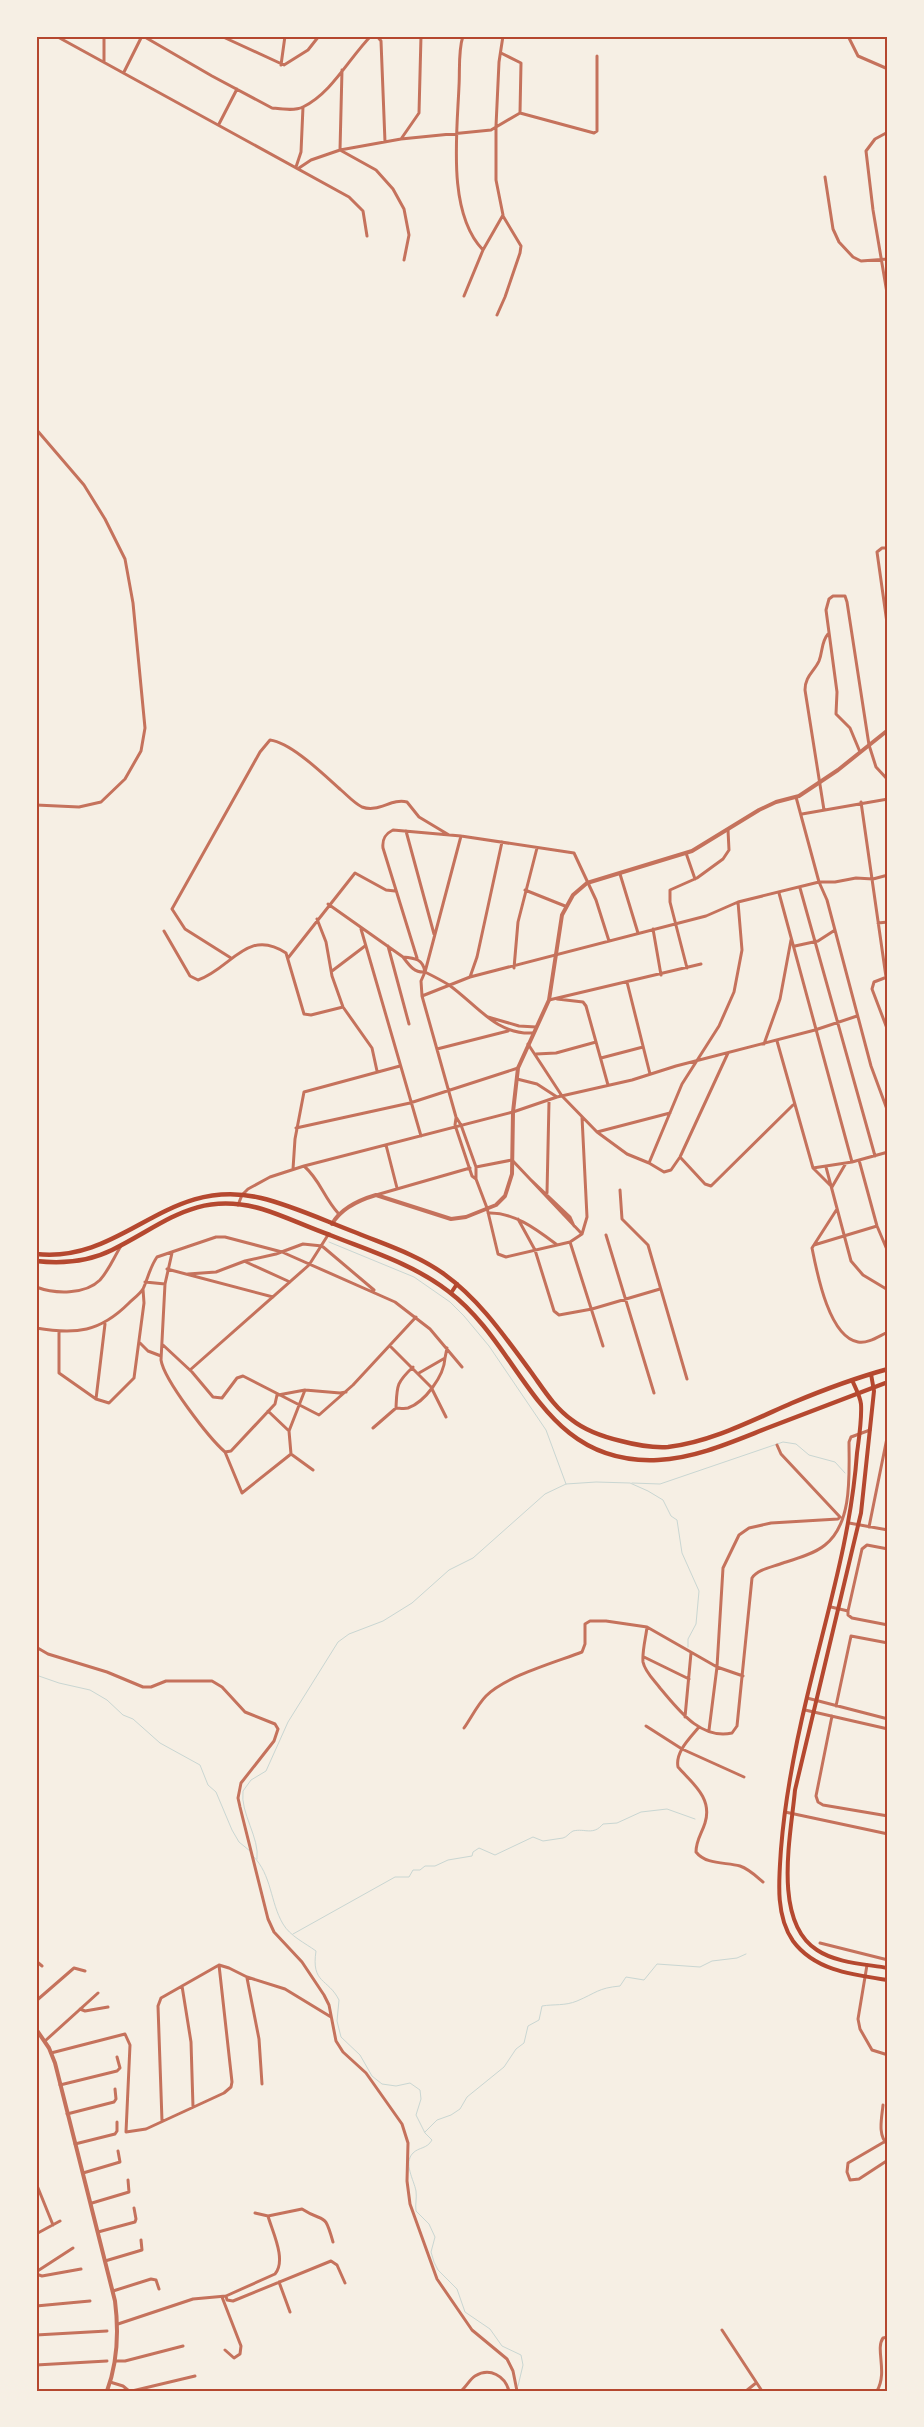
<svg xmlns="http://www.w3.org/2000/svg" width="924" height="2427" viewBox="0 0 924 2427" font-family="'Alegreya Sans',sans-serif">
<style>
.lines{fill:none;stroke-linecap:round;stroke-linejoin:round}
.stream{stroke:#c9d6d2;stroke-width:1}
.minor{stroke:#c5725c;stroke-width:3}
.tertiary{stroke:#c5725c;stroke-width:4}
.secondary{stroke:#b5482f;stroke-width:4}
.primary{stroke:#b5482f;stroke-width:4.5}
.neatline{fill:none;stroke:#b5482f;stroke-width:2}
</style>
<rect width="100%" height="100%" fill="#f6efe4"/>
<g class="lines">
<path class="stream" d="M329,1242L414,1277L450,1302L464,1316L489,1346L546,1430L566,1484
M632,1483L660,1484L783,1442L796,1444L809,1455L835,1462L845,1473
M36,1675L59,1683L90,1690L107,1700L123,1715L133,1719L160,1743L200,1765L208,1785L216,1792L232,1830L239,1842L250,1851
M253,1856C272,1875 270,1902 283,1924C290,1936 305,1943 316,1951C311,1984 328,1978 339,2000L337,2021L341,2037L360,2055L372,2076L382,2084L396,2086L410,2083L420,2090L421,2099L416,2115L425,2133L432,2140C427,2149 419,2147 413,2153C403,2163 414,2180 416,2191C417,2198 415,2204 416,2211L429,2224L435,2237L431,2252L434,2262L438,2270L457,2289L465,2312L490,2329L502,2346L521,2355L523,2365L518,2386
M257,1859C260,1838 240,1813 243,1791L251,1780L266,1771L288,1722L338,1642L349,1634L383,1621L412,1603L449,1570L473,1558L545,1494L566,1484L596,1482L630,1483L648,1491L663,1500L671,1516L677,1520L682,1553L699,1591L696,1624L688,1639V1647
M293,1934L395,1877H409L413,1870H420L425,1866H435L448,1860L472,1856L473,1852L479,1848L495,1855L533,1837L543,1841C550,1840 556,1839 563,1838C567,1837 569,1833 573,1831C585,1828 593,1836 603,1824L617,1823L641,1812L667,1809L695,1819
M425,2132L437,2120L451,2115L460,2109L467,2097L504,2067L516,2049L524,2043L528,2026L539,2020L542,2006C554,2004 565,2006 577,2001C596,1993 598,1988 620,1986L626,1977L644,1980L657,1964L700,1967L712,1961L737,1958L746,1954"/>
<path class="minor" d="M56,36L349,197L363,211L367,236
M104,36V61
M143,36L212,76L272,108C282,109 295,111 303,107C332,93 349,58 371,36
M221,36L284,65L308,50L319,36
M377,36L381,41L385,142
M463,36C458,51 460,70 459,86C457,134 447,213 483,250
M848,36L858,56L888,69
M886,36L888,37
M501,53L521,63L520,113L594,133L597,131V56
M281,65L285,36
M342,70L340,150L376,170L393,189L404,209L409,235L404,260
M124,72L142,36
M219,124L237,89
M888,132L875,139L866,151L873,210L888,299
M401,139L419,113L421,36
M296,167L301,152L303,107
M299,168L311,160L340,150L401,139L491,130L520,113
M825,177L833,229L839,242L853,257L861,261L888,259
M464,296L483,250L503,215L496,180V126L499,62L503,36
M497,315L505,297L520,253L521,246L503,216
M36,429L84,485L105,519L125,559L133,603L145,728L141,751L125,779L101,802L79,807L36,805
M888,548H882L877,552L888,630
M888,751V763
M860,752L850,728L836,714L837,692L826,610L829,599L833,596H845L847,602L869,745L876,767L888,780
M796,797L819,882L827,900L871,1066L888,1112
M861,802L886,977
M824,810L805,690C805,676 814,672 819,661C823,651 821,642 828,634
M802,814L888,799
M406,831L434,934
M461,836L425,972L421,981L422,996L456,1117L461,1125L476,1167V1179L487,1208L498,1254L506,1257L570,1242L582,1234L587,1217L582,1117
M686,853L695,879
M620,874L638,933
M800,888L875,1156
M525,890L565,906
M779,893L852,1162
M328,904L403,957C415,958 423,959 425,972C433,976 441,980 449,985C477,1005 496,1035 533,1033
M317,919L326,942L332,976L343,1007L372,1048L377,1071
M878,923L888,922
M361,929L421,1136
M653,929L661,975
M164,931L190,976L198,980C231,969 247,927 286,953L304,1014L311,1015L343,1007
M388,946L409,1024
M795,946L818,941L835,930
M403,957C409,965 414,973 425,972
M231,958L185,929L172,909L260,752L270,740C292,743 324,775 341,790C348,796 354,803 362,807C379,813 391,798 407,802L419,817L449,835
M288,958L355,873L386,890L395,891
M417,958L383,848C382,839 385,834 393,830L461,836L574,853L596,900L609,941
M514,968L518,922L537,848
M687,968L670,902V890L697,878L723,859L729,850L728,830
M332,971L365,946
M470,977L477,957L502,842
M887,977L874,982L872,989L888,1031
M627,982L650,1074
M422,996L470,977L706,916L738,902L819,882H835L856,878L873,879L888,875
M557,999L583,1002L586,1006L608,1085
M549,1000L701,964
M488,1017L519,1026L536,1027
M777,1041L813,1168L832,1187L846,1163
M528,1044L562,1096L597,1132L627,1154L649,1163L664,1172L671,1170L680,1157L728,1053
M764,1044L780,999L791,940
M437,1049L508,1031
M536,1054L556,1053L596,1042
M601,1058L643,1047
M517,1079L537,1084L557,1097
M456,1118L455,1125L472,1176L476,1179
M296,1128L410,1103L518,1068
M597,1132L670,1113
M386,1145L397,1188
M680,1157L705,1184L711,1186L793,1105
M859,1160L877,1226L888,1252
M649,1163L682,1084L719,1026L734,992L742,950L738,902
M304,1166C320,1180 323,1196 338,1213
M476,1167L512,1160L582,1234
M826,1167L851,1261L863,1275L888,1290
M813,1168L852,1162L888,1152
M293,1169L295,1139L304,1092L400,1066
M530,1179L570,1217L574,1226
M620,1190L622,1219L648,1245L687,1379
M547,1193L549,1102
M376,1195L470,1168
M238,1205L242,1195L248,1189L270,1177L304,1166L513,1112L557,1097L632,1080L676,1066L815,1030L857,1016
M837,1209L812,1248C817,1273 829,1337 858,1342C868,1344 879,1336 888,1332
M488,1213C514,1212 536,1229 556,1244
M518,1219L535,1250L554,1311L559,1315L592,1309L660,1289
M606,1235L654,1393
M570,1242L603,1346
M814,1245L877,1226
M172,1253L165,1284L161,1360C164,1380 209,1438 225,1452L231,1451L275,1404L277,1395
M246,1262L290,1282
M167,1269L273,1297
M188,1274L216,1272L245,1261L276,1254L303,1244L322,1246L374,1290
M888,1279V1285
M145,1282L165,1284
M36,1287C55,1294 85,1295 100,1280C109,1270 114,1257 121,1246
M36,1328C76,1335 100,1332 129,1303C133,1299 140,1294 143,1289C148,1278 150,1267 157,1257L216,1237H225L282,1252L395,1302L430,1329L462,1367
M59,1332V1373L96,1399L109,1403L134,1378L144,1303L143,1289
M140,1343L148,1351L161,1356
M163,1345L192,1372L213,1397L222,1398L237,1378L243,1376L319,1415L353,1385L416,1317
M390,1346L431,1387L446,1417
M190,1370L309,1265L328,1235
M419,1373L445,1358L447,1348
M278,1395L305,1390L340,1393L346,1392
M96,1399L105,1324
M396,1408C399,1408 404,1409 408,1408C425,1402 444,1376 445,1358
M268,1411L289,1431
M373,1428L396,1408C397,1386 396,1383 413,1367
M225,1452L242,1493L291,1454L289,1431L305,1390
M291,1454L313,1470
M849,1523L888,1530
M869,1527L888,1433
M888,1549L867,1545L862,1549L848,1611V1615L852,1618L888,1625
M831,1607L848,1611
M647,1627C646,1637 642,1651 643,1662C645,1672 654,1680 660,1688C678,1709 700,1740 732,1733L737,1726L752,1578C758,1569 773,1567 783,1563C796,1559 814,1554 825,1545C853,1523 849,1473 849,1442L851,1437L870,1430
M36,1647L48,1654L107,1672L143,1687H151L166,1681H212L222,1687L245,1712L275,1724L278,1729L274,1741L241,1783L238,1798L240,1807L268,1919L274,1932L302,1962L324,1995L329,2005L336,2041L343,2052L366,2073L402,2124L408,2143L407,2181L410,2204L437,2279L472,2330L507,2359L513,2371L517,2391
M644,1657L689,1679
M807,1698L888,1719
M836,1706L851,1636L888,1643
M805,1710L888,1729
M832,1716L816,1796L818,1802L823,1805L888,1816
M685,1717L691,1653
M646,1726L682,1749L744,1777
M699,1727C690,1738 675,1752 678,1767C692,1783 713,1798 705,1823C702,1833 696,1840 696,1852C706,1865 726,1862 740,1866C749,1869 756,1876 763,1882
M464,1728C471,1718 478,1704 486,1696C506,1676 556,1662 582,1652L585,1644V1624L590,1621H606L647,1627L717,1667L743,1676
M709,1730L717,1667L723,1568L739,1535L749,1528L771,1523L838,1519L840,1517L781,1454L777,1445
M785,1812L888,1834
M820,1943L888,1960
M36,1961L42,1966
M867,1965L858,2019L860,2029L872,2050L888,2055
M247,1978L259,2039L262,2084
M182,1986L191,2042L193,2107
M36,2001L74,1968L85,1971
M80,2009L85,2011L108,2007
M45,2041L98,1993
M51,2053L125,2034L130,2045L126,2132L146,2129L224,2093L231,2087L232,2082L219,1965
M60,2085L117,2071L120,2068L117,2057
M883,2105C882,2117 877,2136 888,2145
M67,2114L114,2102L116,2099L115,2089
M162,2121L158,2006L161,1998L219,1965L229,1968L247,1977L285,1989L331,2017
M884,2142L848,2163L847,2172L850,2180L859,2179L888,2160
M75,2144L115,2134L117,2131V2122
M83,2173L120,2162L118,2151
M36,2183L53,2225
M92,2203L129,2192L128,2180
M268,2216L302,2209C325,2224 324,2210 333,2242
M98,2232L135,2222L136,2219L134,2208
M36,2234L60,2221
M105,2261L142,2250L141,2240
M36,2272L73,2248
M36,2274L42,2276L81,2269
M279,2282L290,2312
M113,2291L151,2279L156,2280L159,2289
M226,2296L227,2300L233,2301L331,2261L337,2265L345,2283
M222,2297L241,2346L240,2354L234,2358L225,2350
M36,2306L90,2301
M118,2324L193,2299L226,2296L275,2274C287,2260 272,2231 268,2216L255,2213
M722,2330L762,2391
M36,2335L107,2331
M115,2361H125L183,2346
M36,2365L107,2361
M110,2382L123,2386L129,2391
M132,2391L195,2376
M461,2391C466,2387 470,2379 475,2376C490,2367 505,2376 509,2391
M726,2391H727
M746,2391L756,2383
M877,2391C888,2372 875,2349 883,2338L888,2337"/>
<path class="tertiary" d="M332,1224C341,1208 359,1200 376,1195L451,1219L466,1217L496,1205L505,1196L512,1174L513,1112L518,1068L549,1000L562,915L573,895L587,883L692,851L759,810L776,802L799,796L838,770L888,730
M36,2029L49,2048L55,2063L115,2301C119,2332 118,2361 107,2391"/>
<path class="secondary" d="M451,1293L457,1284
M871,1374L874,1391L861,1513L795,1790C791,1835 772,1921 817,1950C836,1963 865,1964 888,1968
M852,1380C855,1387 860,1396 861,1404C862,1420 859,1438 857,1453C851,1537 826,1616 807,1697C795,1747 785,1798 781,1849C779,1879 775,1915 793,1941C815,1971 854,1975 888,1980"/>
<path class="primary" d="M36,1254C124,1264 166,1175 261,1198C294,1206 325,1221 357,1233C386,1245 418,1255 444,1274C480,1300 505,1337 531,1372C544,1390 554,1407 572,1420C586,1431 604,1437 621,1441C636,1445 652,1448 668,1447C711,1442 753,1420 792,1403C823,1390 855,1378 888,1369
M36,1261C63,1264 88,1262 112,1250C165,1224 196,1190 262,1209C285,1216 307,1227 330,1235C370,1251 413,1264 448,1291C524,1348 539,1466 658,1460C697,1458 734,1441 770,1427C809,1412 848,1397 888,1382"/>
</g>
<rect width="924" height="2427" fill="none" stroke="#f6efe4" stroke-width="75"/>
<rect x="38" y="38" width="848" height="2352" class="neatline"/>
</svg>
